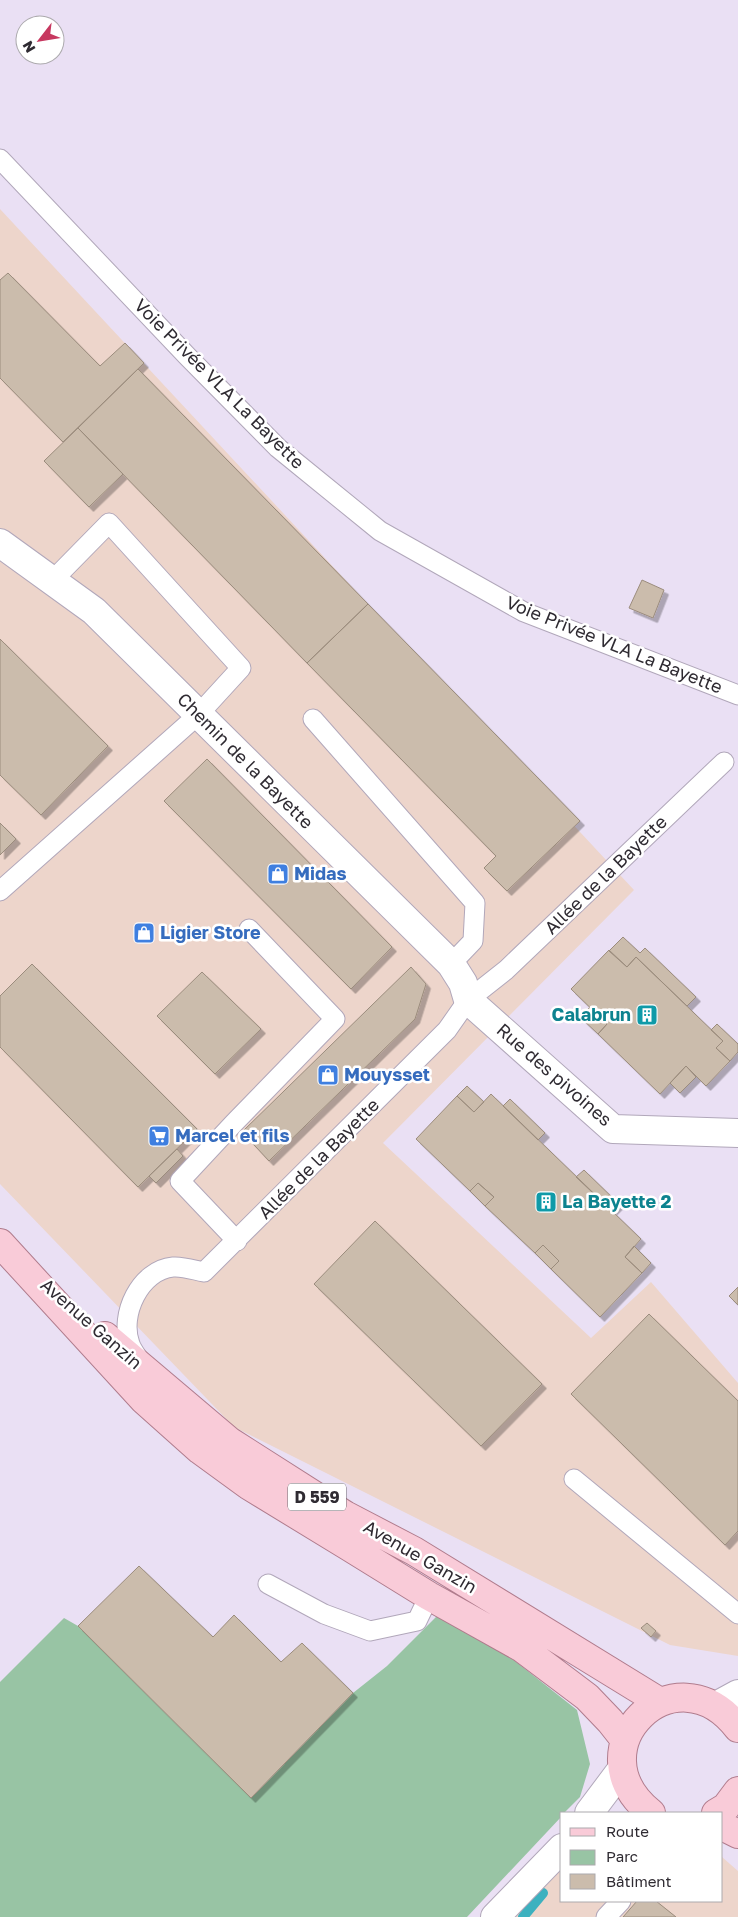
<svg xmlns="http://www.w3.org/2000/svg" width="738" height="1917" viewBox="0 0 738 1917" font-family="'Golos Text',sans-serif">
<style>
.commercial{fill:#edd5cb}
.green{fill:#98c4a4}
.lines{fill:none;stroke-linecap:round;stroke-linejoin:round}
.stream{stroke:#3db1bf;stroke-width:10}
.building{fill:#cbbcac;stroke:#9b8c7d;filter:url(#shadow)}
.service-casing{stroke:#b1a7ba;stroke-width:21}
.minor-casing{stroke:#b1a7ba;stroke-width:30}
.primary-casing{stroke:#b07c8d;stroke-width:30}
.service{stroke:#fff;stroke-width:19}
.minor{stroke:#fff;stroke-width:28}
.primary{stroke:#f9cbd8;stroke-width:28}
.labels{text-anchor:middle;stroke-width:5;stroke-linejoin:round;paint-order:stroke}
.shield{fill:#fff;stroke:#6d6b70;stroke-width:1}
.shield-label{font-size:16px;font-weight:bold;fill:#2f2b32}
.street-label{font-size:18px;fill:#2f2b32;stroke:#fff}
.shop-label{font-size:18px;font-weight:bold;fill:#366cbe;stroke:#fff;text-anchor:start}
.culture-label{font-size:18px;font-weight:bold;fill:#0d838f;stroke:#fff;text-anchor:end}
</style>
<defs>
<filter id="shadow"><feDropShadow dx="4.5" dy="4.5" stdDeviation="0" flood-color="#0004"/></filter>
</defs>
<rect width="100%" height="100%" fill="#eae0f4"/>
<path class="commercial" d="M0,209L634,890L383,1143L591,1338L651,1282L738,1383V1656L670,1645L234,1427L0,1184Z
M562,1857V1901H722V1857L738,1871V1917H506Z"/>
<path class="green" d="M438,1615L510,1657L577,1710L590,1764L580,1797L564,1813H562V1816L467,1917H0V1682L64,1618L78,1626L251,1798L353,1693L387,1666Z"/>
<g class="lines">
<path class="stream" d="M523,1917L543,1893"/>
</g>
<path class="building" d="M8,273L100,366L125,343L144,363L63,442L0,378V280Z
M138,369L368,604L307,663L78,428Z
M78,428L123,474L89,507L44,461Z
M642,580L664,590L653,618L629,608Z
M368,604L580,821L507,891L484,868L496,856L307,663Z
M0,639L108,746L41,815L0,775Z
M207,759L392,947L351,989L164,801Z
M0,823L16,839L0,855Z
M623,937L640,953L645,948L696,997L687,1006L636,957L627,967L609,951Z
M609,950L627,967L636,957L723,1041L716,1048L730,1061L706,1086L686,1066L660,1094L598,1034L607,1024L571,989Z
M32,964L197,1129L138,1187L0,1047V996Z
M411,967L426,984L415,1019L269,1161L242,1132Z
M202,972L261,1029L215,1074L157,1016Z
M590,1007L607,1024L598,1034L580,1017Z
M717,1024L738,1044V1052L730,1061L716,1048L723,1041L711,1030Z
M686,1066L696,1077L680,1093L670,1083Z
M467,1086L484,1102L474,1112L457,1096Z
M491,1094L641,1239L625,1257L642,1273L600,1317L551,1269L559,1261L543,1245L535,1253L485,1206L494,1197L478,1183L470,1191L416,1139L457,1096L474,1112Z
M510,1099L545,1133L538,1140L503,1106Z
M177,1149L183,1156L156,1183L149,1176Z
M584,1170L619,1204L612,1211L576,1177Z
M478,1183L494,1197L485,1206L470,1191Z
M375,1221L542,1384L481,1446L314,1284Z
M543,1245L559,1261L551,1269L535,1253Z
M634,1246L651,1263L642,1273L625,1257Z
M738,1287V1305L729,1296Z
M649,1314L738,1401V1531L725,1545L571,1394Z
M139,1566L213,1637L234,1615L281,1662L302,1643L353,1693L251,1798L78,1626Z
M647,1623L656,1631L651,1637L641,1628Z
M637,1901H656L676,1917H623Z"/>
<g class="lines">
<g class="service-casing">
<path id="service" d="M0,159L188,357L278,448L380,531L524,612L738,695
M313,719L475,903L473,941L451,964
M0,891L198,715L241,668L109,523L52,581
M237,1241L180,1181L234,1123L335,1019L249,929
M140,1361C137,1356 132,1350 130,1344C119,1315 140,1270 173,1267C182,1266 194,1270 204,1272L447,1030L468,1000L506,970L724,762
M574,1479L738,1614
M268,1584L324,1614L370,1631L417,1621L429,1596
M606,1917L621,1901"/>
</g>
<g class="minor-casing">
<path id="minor" d="M0,543L94,611L451,964L463,983L468,1000L613,1129L738,1133
M716,1706L738,1694
M589,1813L622,1769
M495,1917L562,1848"/>
</g>
<g class="primary-casing">
<path id="primary" d="M0,1243L144,1400L200,1450L248,1485L348,1546L429,1596L522,1648L587,1697L610,1721L625,1740
M105,1336L229,1441L345,1515L414,1551L660,1702
M651,1813C571,1749 675,1646 738,1728
M716,1813L726,1807L738,1791
M722,1826L738,1834"/>
</g>
<use href="#service" class="service"/>
<use href="#minor" class="minor"/>
<use href="#primary" class="primary"/>
</g>
<defs>
<g id="shop-square" transform="scale(1.125)"><rect x="-9" y="-9" width="18" height="18" rx="4" fill="#3f7fe0" stroke="#fff"/><path d="M-5-2.5h2.3a2.7 3.5 0 0 1 5.4 0H5L5.5 6h-11ZM-1.5-2.5h3a1.5 2.3 0 0 0-3 0Z" fill="#fff"/></g>
<g id="building-square" transform="scale(1.125)"><rect x="-9" y="-9" width="18" height="18" rx="4" fill="#0f9aa8" stroke="#fff"/><path d="M-4-6H4V6H1V3H-1V6H-4ZM-2.5-4.3h1.7v1.8h-1.7ZM.8-4.3h1.7v1.8H.8ZM-2.5-1h1.7V.8h-1.7ZM.8-1h1.7V.8H.8Z" fill="#fff"/></g>
<g id="supermarket-square" transform="scale(1.125)"><rect x="-9" y="-9" width="18" height="18" rx="4" fill="#3f7fe0" stroke="#fff"/><path d="M-6-5.5h2.5l.6 2H6L4.5 2H-2.5L-4.4-4H-6ZM-1.5 3.2a1.3 1.3 0 1 0 .1 0ZM3 3.2a1.3 1.3 0 1 0 .1 0Z" fill="#fff"/></g>
</defs>
<g fill-rule="evenodd">
<use href="#shop-square" x="278" y="874"/>
<use href="#shop-square" x="144" y="933"/>
<use href="#building-square" x="647" y="1015"/>
<use href="#shop-square" x="328" y="1075"/>
<use href="#supermarket-square" x="159" y="1136"/>
<use href="#building-square" x="546" y="1202"/>
</g>
<g class="labels">
<rect class="shield" x="288" y="1483.5" width="58" height="27" rx="4"/>
<g class="shield-label">
<text x="317" y="1503">D 559</text>
</g>
<g class="street-label">
<text transform="translate(219 384) rotate(45)" y="6">Voie Privée VLA La Bayette</text>
<text transform="translate(614 645) rotate(22)" y="6">Voie Privée VLA La Bayette</text>
<text transform="translate(245 761) rotate(45)" y="6">Chemin de la Bayette</text>
<text transform="translate(606 875) rotate(-44)" y="6">Allée de la Bayette</text>
<text transform="translate(554 1075) rotate(41)" y="6">Rue des pivoines</text>
<text transform="translate(319 1159) rotate(-45)" y="6">Allée de la Bayette</text>
<text transform="translate(91 1324) rotate(41)" y="6">Avenue Ganzin</text>
<text transform="translate(420 1557) rotate(30)" y="6">Avenue Ganzin</text>
</g>
<g class="shop-label">
<text x="294" y="880">Midas</text>
<text x="160" y="939">Ligier Store</text>
<text x="344" y="1081">Mouysset</text>
<text x="175" y="1142">Marcel et fils</text>
</g>
<g class="culture-label">
<text x="631" y="1021">Calabrun</text>
<text x="562" y="1208" text-anchor="start">La Bayette 2</text>
</g>
</g>
<rect x="560" y="1812" width="162" height="90" fill="#ffffff" stroke="#acaaad"/>
<rect x="570" y="1828" width="25" height="8" fill="#f9cbd8" stroke="#acaaad"/>
<text x="606" y="1837" font-size="15" fill="#2f2b32">Route</text>
<rect x="570" y="1850" width="25" height="15" fill="#98c4a4" stroke="#acaaad"/>
<text x="606" y="1862" font-size="15" fill="#2f2b32">Parc</text>
<rect x="570" y="1874" width="25" height="15" fill="#cbbcac" stroke="#acaaad"/>
<text x="606" y="1887" font-size="15" fill="#2f2b32">Bâtiment</text>
<g transform="translate(40 40) rotate(239)"><circle r="24" fill="#ffffff" stroke="#acaaad"/>
<path d="M0-4L9 19L0 12L-9 19Z" fill="#c73860"/>
<text y="-8" font-size="14" font-weight="bold" text-anchor="middle" fill="#2f2b32">N</text>
</g>
</svg>
